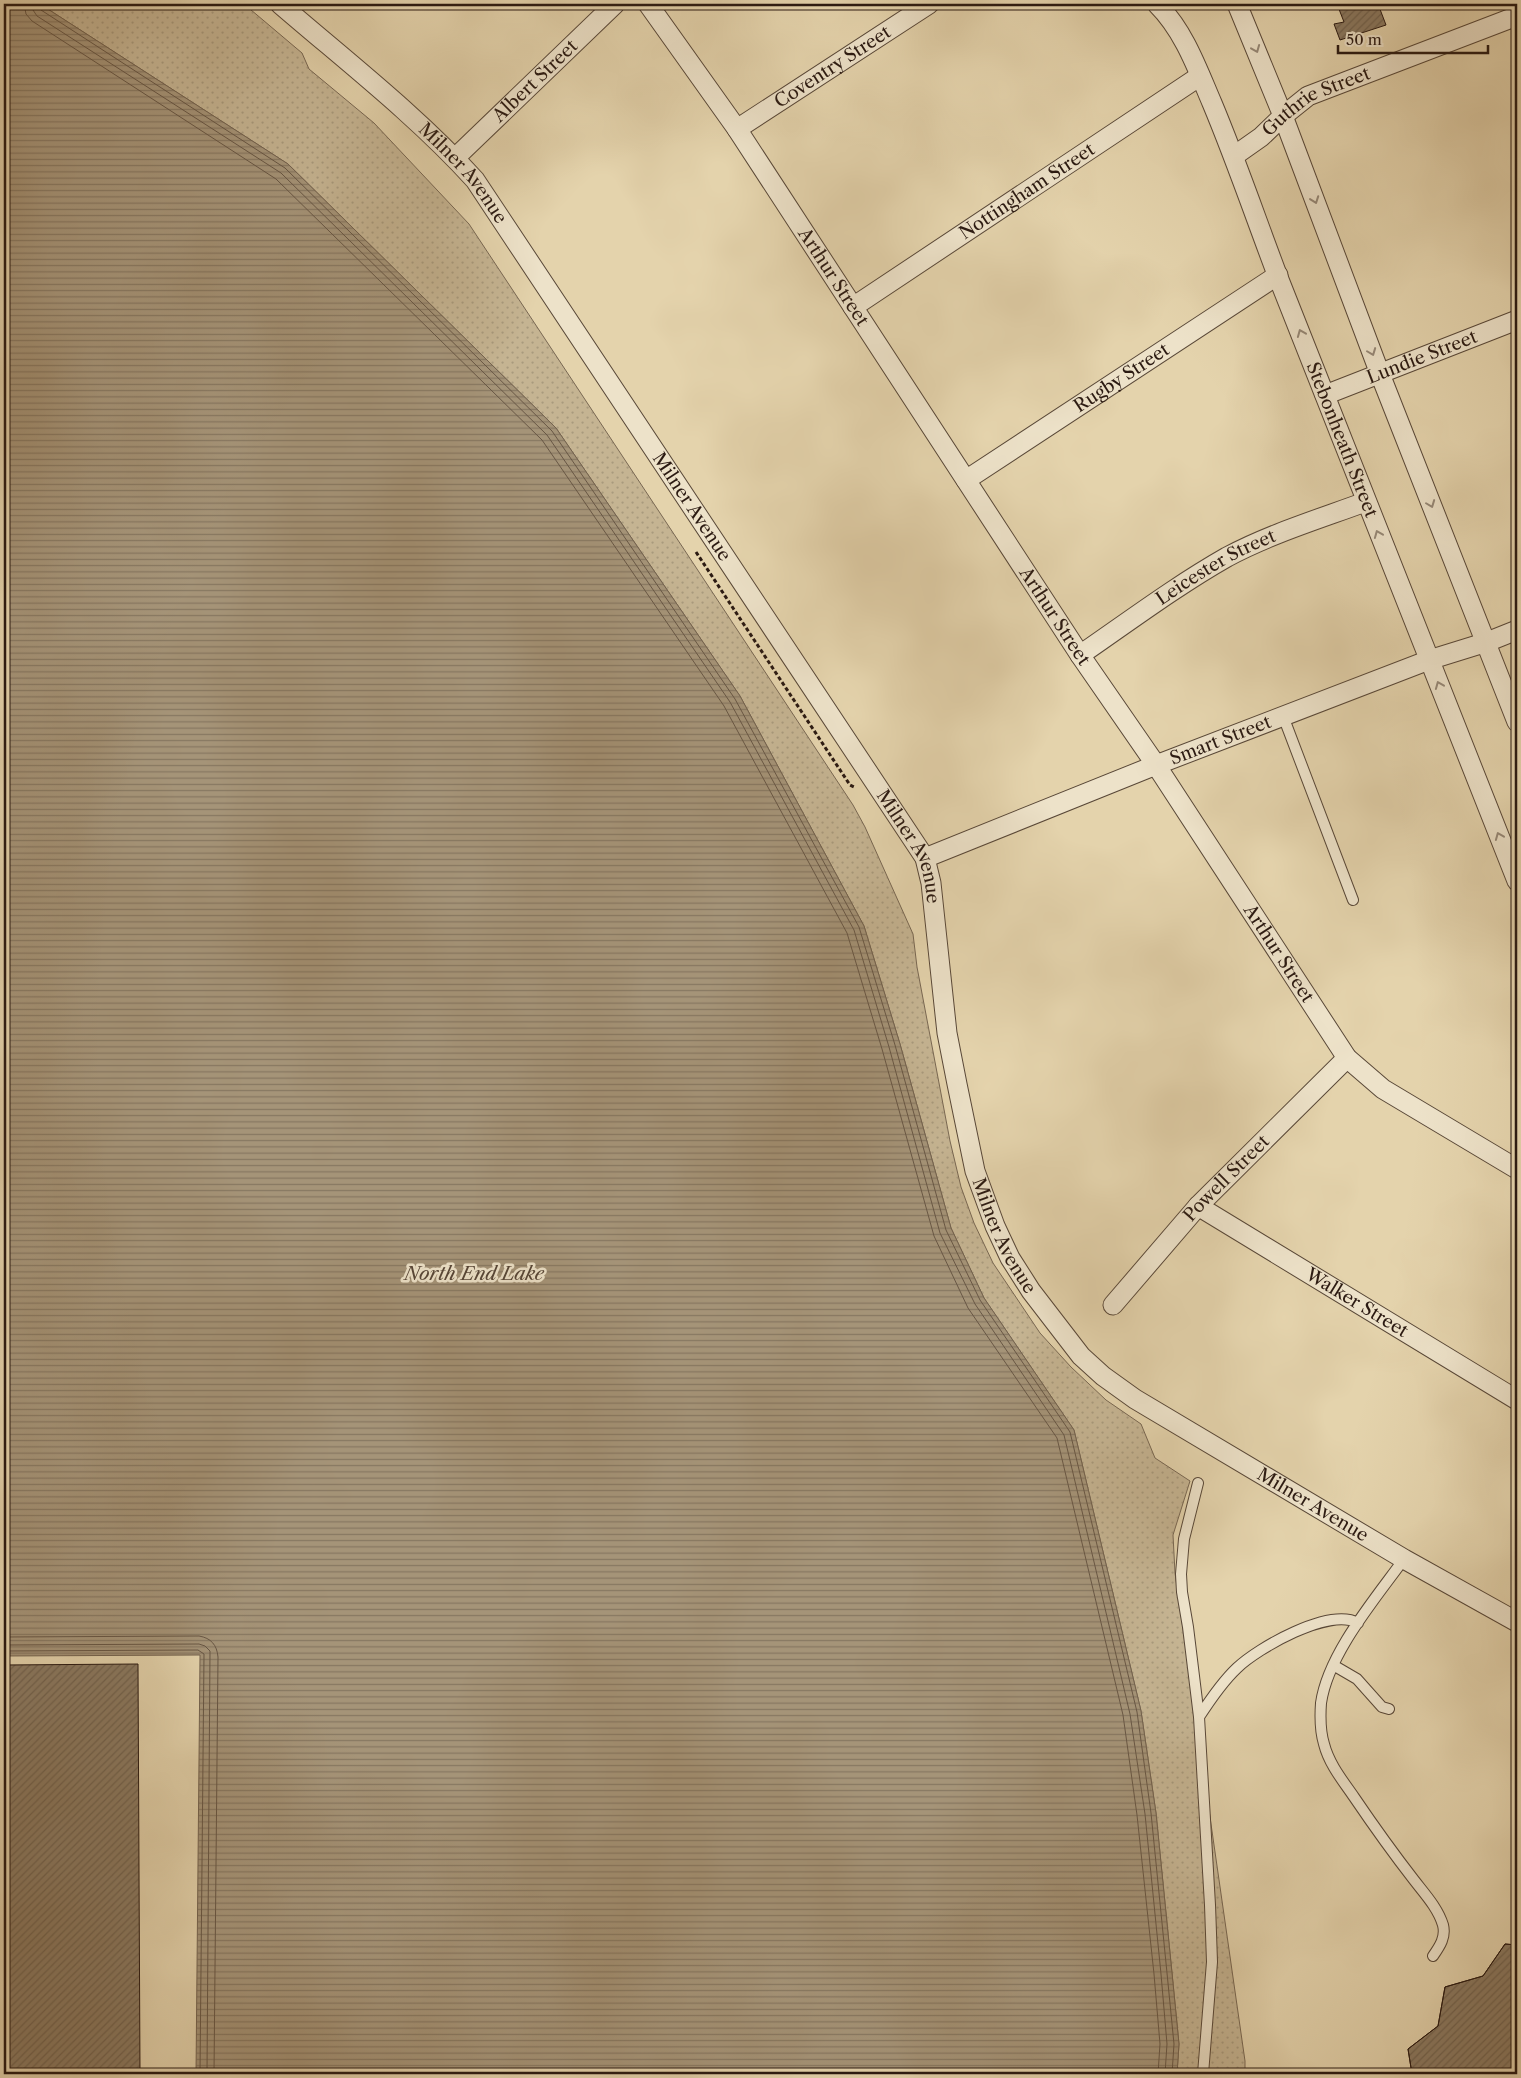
<svg xmlns="http://www.w3.org/2000/svg" width="1521" height="2078" viewBox="0 0 1521 2078" font-family="'Libre Caslon Text',serif">
<style>
.grass{fill:url(#grass-dots);stroke:#786752}
.water{fill:url(#water-rules);stroke:#74634f}
.lines{fill:none;stroke-linecap:round;stroke-linejoin:round}
.shore{stroke:#685745;stroke-width:1}
.building{fill:url(#building-hatch);stroke:#2b1a12}
.service-casing{stroke:#594838;stroke-width:12}
.minor-casing{stroke:#594838;stroke-width:21}
.path{stroke:#2b1a12;stroke-width:3;stroke-dasharray:4 2.5;stroke-linecap:butt}
.service{stroke:#ede2c9;stroke-width:10}
.minor{stroke:#ede2c9;stroke-width:19}
.oneway{stroke:#968877}
.labels{text-anchor:middle;stroke-width:5;stroke-linejoin:round;paint-order:stroke}
.street-label{font-size:18px;fill:#2b1a12;stroke:#ede2c9}
.water-label{font-size:19px;font-style:italic;fill:#564536;stroke:#ede2c9}
</style>
<defs>
<pattern id="grass-dots" width="8" height="8" patternUnits="userSpaceOnUse" patternTransform="scale(1.25)"><rect width="8" height="8" fill="#c5b492"/><path d="M2 2h.1M6 6h.1" fill="none" stroke="#a99a7d" stroke-width="1.8" stroke-linecap="round"/></pattern>
<pattern id="water-rules" width="6" height="5" patternUnits="userSpaceOnUse" patternTransform="scale(1.25)"><rect width="6" height="5" fill="#a59478"/><path d="M0 2.5h6" fill="none" stroke="#877861"/></pattern>
<pattern id="building-hatch" width="6" height="6" patternUnits="userSpaceOnUse" patternTransform="scale(1.25)"><rect width="6" height="6" fill="#8b7a62"/><path d="M-1 1l2-2M0 6l6-6M5 7l2-2" fill="none" stroke="#72634f"/></pattern>
</defs>
<rect width="100%" height="100%" fill="#e4d3ac"/>
<filter id="stains"><feTurbulence type="fractalNoise" baseFrequency=".004" numOctaves="4"/><feColorMatrix values="0 0 0 0 .2 0 0 0 0 .09 0 0 0 0 .02 0 0 0 .5 -.17"/></filter>
<radialGradient id="worn" r=".72"><stop offset=".6" stop-color="#630" stop-opacity="0"/><stop offset="1" stop-color="#630" stop-opacity=".3"/></radialGradient>
<path class="grass" d="M40,4H244L302,53L309,69L374,123L469,224L853,805L865,827L913,934L917,967L950,1141L961,1187L974,1223L993,1263L1040,1333L1071,1367L1106,1400L1141,1424L1155,1458L1190,1481L1173,1535L1175,1573L1245,2061V2074H1177L1179,2044L1172,1973L1156,1813L1141,1711L1074,1430L984,1298L951,1228L900,1044L864,926L740,696L556,428L288,164Z"/>
<path class="water" d="M4,4H40L288,164L556,428L740,696L864,926L900,1044L951,1228L984,1298L1074,1430L1141,1711L1156,1813L1172,1973L1179,2044L1177,2074H196L200,1655L4,1656Z"/>
<g class="lines">
<path class="shore" d="M24,4L26,14L32,21L276,179L542,440L724,706L847,933L882,1049L934,1236L968,1308L1057,1438L1123,1715L1137,1815L1154,1974L1160,2044L1158,2074
M32,4L33,10L37,16L281,173L547,435L730,702L854,930L889,1047L940,1233L975,1304L1064,1435L1130,1714L1145,1814L1161,1974L1167,2044L1165,2074
M38,4L41,10L285,168L552,431L735,699L859,927L895,1045L946,1230L980,1300L1070,1432L1137,1712L1151,1813L1167,1973L1174,2044L1172,2074
M4,1637L199,1636C211,1638 217,1645 218,1657L214,2074
M4,1645L199,1644L205,1646L210,1651L207,2074
M4,1651L198,1650L204,1654L200,2074"/>
</g>
<path class="building" d="M1337,4H1378L1386,25L1340,40L1334,24L1344,22Z
M138,1664L140,2074H4V1665Z
M1505,1944L1517,1945V2074H1412L1408,2049L1438,2026L1445,1987L1483,1976Z
M1505,1944L1517,1945V2074H1412L1408,2049L1438,2026L1445,1987L1483,1976Z"/>
<g class="lines">
<g class="service-casing">
<path id="service" d="M1283,716L1353,900
M1198,1483L1184,1539L1181,1574L1182,1592L1188,1627L1199,1717L1210,1905L1212,1962L1203,2074
M1404,1559C1375,1599 1328,1654 1321,1703C1320,1717 1320,1731 1324,1744C1329,1764 1343,1781 1354,1797C1373,1825 1393,1853 1414,1880C1424,1893 1438,1908 1443,1925C1446,1937 1440,1946 1433,1956
M1333,1665L1357,1679L1382,1707L1389,1709
M1199,1717C1210,1700 1222,1682 1237,1668C1258,1648 1329,1607 1358,1623"/>
</g>
<g class="minor-casing">
<g id="minor">
<path id="s1" d="M280,4C346,61 416,115 475,180L925,858L931,883L947,1033L957,1084L975,1171L995,1226L1010,1258L1031,1291L1081,1356L1103,1376L1135,1399L1404,1559L1517,1622"/>
<path id="s2" d="M648,4L737,129L1080,655L1156,765L1347,1058L1383,1089L1517,1169"/>
<path id="s3" d="M1157,4C1184,31 1197,68 1212,103C1236,160 1256,219 1278,277C1357,479 1437,680 1517,881"/>
<path d="M1237,4L1283,116L1380,374L1517,722"/>
<path id="s4" d="M737,129L929,4"/>
<path id="s5" d="M1234,156L1261,137L1283,116L1308,96L1517,16"/>
<path id="s6" d="M455,158L615,4"/>
<path id="s7" d="M853,307L1200,76"/>
<path id="s8" d="M1325,395L1517,320"/>
<path id="s9" d="M966,480L1278,275"/>
<path id="s10" d="M1080,655C1128,622 1176,586 1227,557C1270,534 1319,519 1365,502"/>
<path id="s11" d="M925,858L1156,765L1429,660L1487,642L1517,630"/>
<path id="s12" d="M1198,1206L1517,1400"/>
<path id="s13" d="M1113,1305L1198,1206L1347,1058"/>
</g>
</g>
<path class="path" d="M696,552L850,785L854,787"/>
<use href="#service" class="service"/>
<use href="#minor" class="minor"/>
</g>
<defs><path id="oneway-chevron" d="M-2-3.5L2.5 0L-2 3.5" fill="none" stroke-width="1.6" stroke-linecap="round" stroke-linejoin="round" transform="scale(1.25)"/></defs>
<g class="oneway">
<use href="#oneway-chevron" transform="translate(1256 49) rotate(68)"/>
<use href="#oneway-chevron" transform="translate(1315 200) rotate(70)"/>
<use href="#oneway-chevron" transform="translate(1301 333) rotate(-112)"/>
<use href="#oneway-chevron" transform="translate(1372 352) rotate(69)"/>
<use href="#oneway-chevron" transform="translate(1431 504) rotate(69)"/>
<use href="#oneway-chevron" transform="translate(1378 534) rotate(-112)"/>
<use href="#oneway-chevron" transform="translate(1439 685) rotate(-112)"/>
<use href="#oneway-chevron" transform="translate(1499 836) rotate(-112)"/>
</g>
<g class="labels">
<g class="street-label">
<text dy="6" stroke="none"><textPath href="#s4" startOffset="114">Coventry Street</textPath></text>
<text dy="6" stroke="none"><textPath href="#s6" startOffset="111">Albert Street</textPath></text>
<text dy="6" stroke="none"><textPath href="#s5" startOffset="100">Guthrie Street</textPath></text>
<text dy="6" stroke="none"><textPath href="#s1" startOffset="250">Milner Avenue</textPath></text>
<text dy="6" stroke="none"><textPath href="#s7" startOffset="209">Nottingham Street</textPath></text>
<text dy="6" stroke="none"><textPath href="#s2" startOffset="330">Arthur Street</textPath></text>
<text dy="6" stroke="none"><textPath href="#s8" startOffset="104">Lundie Street</textPath></text>
<text dy="6" stroke="none"><textPath href="#s9" startOffset="186">Rugby Street</textPath></text>
<text dy="6" stroke="none"><textPath href="#s3" startOffset="475">Stebonheath Street</textPath></text>
<text dy="6" stroke="none"><textPath href="#s1" startOffset="655">Milner Avenue</textPath></text>
<text dy="6" stroke="none"><textPath href="#s10" startOffset="162">Leicester Street</textPath></text>
<text dy="6" stroke="none"><textPath href="#s2" startOffset="735">Arthur Street</textPath></text>
<text dy="6" stroke="none"><textPath href="#s11" startOffset="318">Smart Street</textPath></text>
<text dy="6" stroke="none"><textPath href="#s1" startOffset="1060">Milner Avenue</textPath></text>
<text dy="6" stroke="none"><textPath href="#s2" startOffset="1140">Arthur Street</textPath></text>
<text dy="6" stroke="none"><textPath href="#s13" startOffset="170">Powell Street</textPath></text>
<text dy="6" stroke="none"><textPath href="#s1" startOffset="1465">Milner Avenue</textPath></text>
<text dy="6" stroke="none"><textPath href="#s12" startOffset="186">Walker Street</textPath></text>
<text dy="6" stroke="none"><textPath href="#s1" startOffset="1885">Milner Avenue</textPath></text>
</g>
<g class="water-label">
<text x="474" y="1280">North End Lake</text>
</g>
</g>
<rect width="1521" height="2078" fill="none" stroke="#e4d3ac" stroke-width="20"/>
<rect x="5" y="5" width="1511" height="2068" fill="none" stroke="#2b1a12" stroke-width="2.5"/>
<rect x="10" y="10" width="1501" height="2058" fill="none" stroke="#2b1a12"/>
<path d="M1338 45v8h150v-8" fill="none" stroke="#2b1a12" stroke-width="2.5"/>
<text x="1346" y="45" font-size="15" fill="#2b1a12" stroke="#ede2c9" stroke-width="4" paint-order="stroke">50 m</text>
<rect width="100%" height="100%" filter="url(#stains)"/>
<rect width="100%" height="100%" fill="url(#worn)"/>
</svg>
